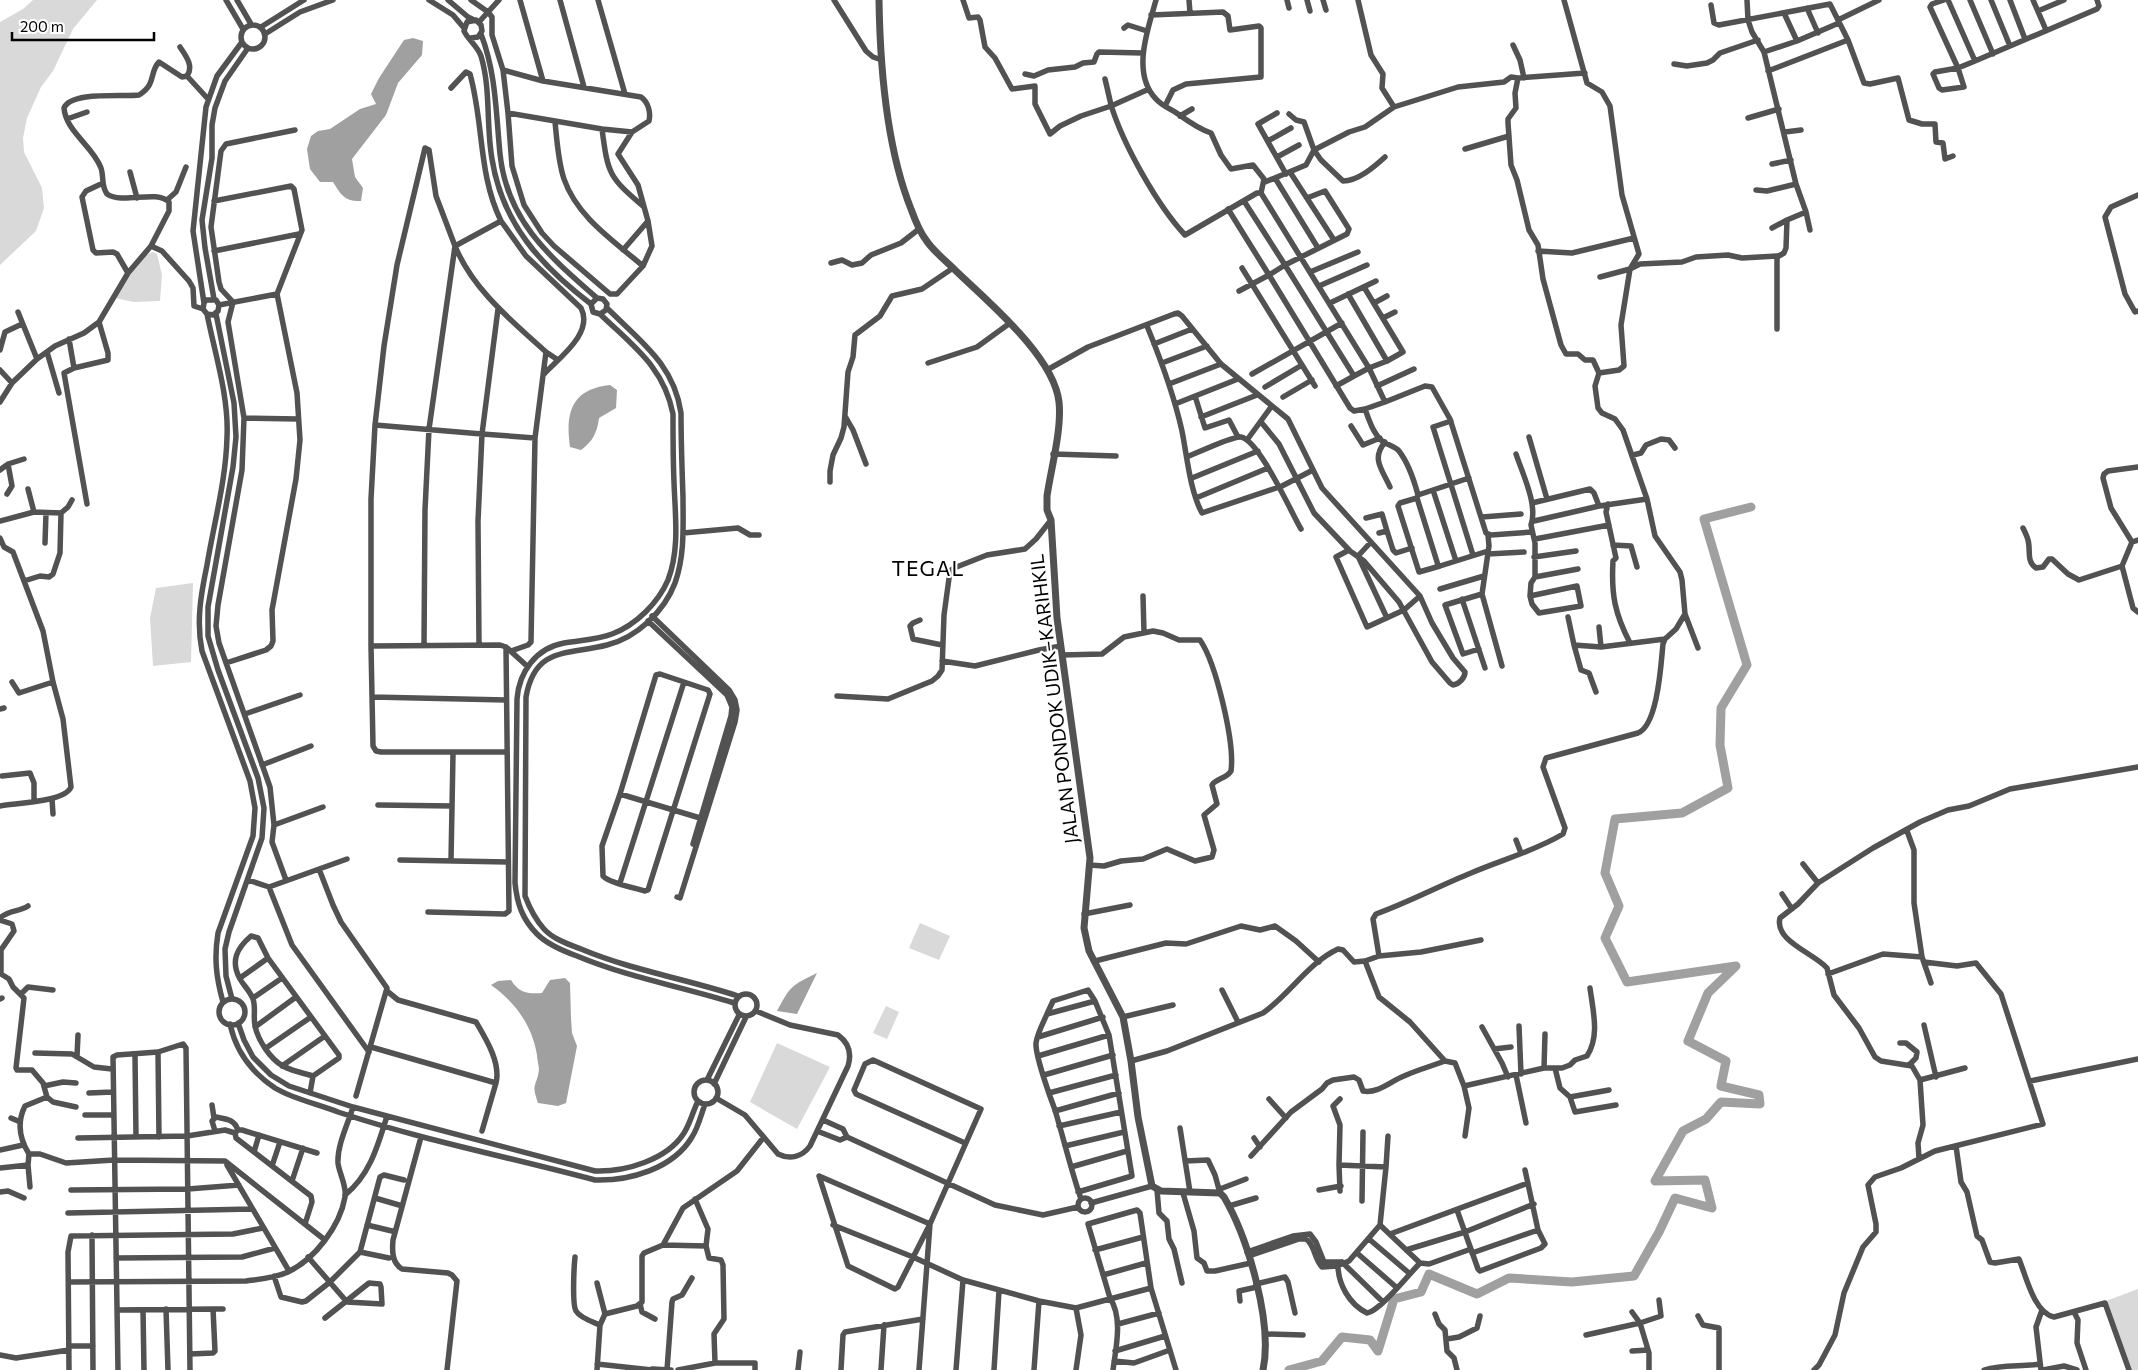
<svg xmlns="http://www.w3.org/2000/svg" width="2138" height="1370" viewBox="0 0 2138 1370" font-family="Commissioner,sans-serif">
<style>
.green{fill:#d9d9d9}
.water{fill:#a0a0a0}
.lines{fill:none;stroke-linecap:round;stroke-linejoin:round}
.river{stroke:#a0a0a0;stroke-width:9}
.minor{stroke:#525252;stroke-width:5.5}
.tertiary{stroke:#525252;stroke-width:7}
.labels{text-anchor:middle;stroke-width:4;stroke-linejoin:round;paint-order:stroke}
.street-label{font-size:19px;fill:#000;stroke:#fff}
.quarter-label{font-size:21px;letter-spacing:1px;fill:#000;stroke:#fff}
</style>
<rect width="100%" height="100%" fill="#fff"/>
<path class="green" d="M33,0H97L73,29L53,71L41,87L27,118L23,138L24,152L42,188L44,208L36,231L0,265V22L23,9Z
M153,252L157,254L162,275L160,301L134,302L115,298C125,283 135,257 153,252Z
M193,583L191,662L153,666L150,618L156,588Z
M920,923L950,936L939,960L909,948Z
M886,1006L899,1012L887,1039L873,1033Z
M777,1043L830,1067L797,1129L750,1102Z
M2138,1289V1370H2129L2106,1301Z"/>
<path class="water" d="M413,38L423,41L422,55L398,83L386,115L352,159L355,177L363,188L361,201C345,202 341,195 333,182H320L310,169L307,149L311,136L318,131L330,129L360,109L376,104L371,94L379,78L404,40Z
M610,385L617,390L616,408L599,418C597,433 593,441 581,450L570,447C565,412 572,389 610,385Z
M817,973L797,1014L777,1011C791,985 791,986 817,973Z
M565,978L570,983L571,1018L572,1033L577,1046L566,1103L558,1106L538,1103C531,1082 536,1089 539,1070C539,1066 537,1059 537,1055C532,1025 515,1002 491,985L498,981L511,980C519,993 528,994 542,993L550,980Z"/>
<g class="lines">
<path class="river" d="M1289,1370L1322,1361L1342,1337L1370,1340L1378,1351L1394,1299L1421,1292L1429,1274L1477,1294L1509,1278L1572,1282L1634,1276L1659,1232L1675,1198L1712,1208L1705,1180L1655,1181L1683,1131L1706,1119L1721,1102L1760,1104L1759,1095L1721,1086L1726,1061L1688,1041L1708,993L1736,966L1627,982L1605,938L1619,906L1605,873L1615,819L1682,813L1728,788L1720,745L1721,708L1747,665L1704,519L1751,507"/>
<path class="minor" d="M226,0L243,29
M237,0L251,24
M429,0L453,15L464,28
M448,0L468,17L474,20
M471,0L488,12L492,17V35L503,70L508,113L512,166L524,205L542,233L554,246L610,294H617L643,266L652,246L648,221L638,185L618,154L632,132L649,121C651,112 648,102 641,97L543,81L503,70
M520,0L543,81
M560,0L584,87
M598,0L625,94
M834,0L866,51L873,57L882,60
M963,0L969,18L978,17L980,20L985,47L995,58L1012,89L1035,86V104L1050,134L1060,126L1081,116L1111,106L1149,89
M1156,0C1148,29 1131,73 1156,99C1162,106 1171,109 1178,114C1189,122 1199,129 1211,133L1221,155L1231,169L1253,165L1264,179L1261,193
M1189,0L1190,13
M1287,0L1289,8
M1307,0L1310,11
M1323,0L1326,10
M1358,0L1371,55L1383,74L1382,88L1394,107
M1564,0L1587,83L1602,92L1610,106L1622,195L1639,254L1630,269L1621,325L1624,366L1619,370L1599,373
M1747,0L1748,20L1752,32L1764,52L1796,184L1806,212L1810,230
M1944,0L1932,4L1930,7L1958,68L1964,87L1942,90L1939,88L1933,74L1935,72L1958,68L1975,61L2097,9L2099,6L2097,0
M1948,0L1975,61
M1970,0L1993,54
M1991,0L2010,46
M2010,0L2025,39
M2033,0L2046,30
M1711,5L1714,23L1719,25L1830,4L1848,40L1864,83L1870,84L1898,78L1909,120L1922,124H1935L1936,142L1943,143L1945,159L1953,156
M1807,8L1818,33
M2038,11L2064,0
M1784,13L1797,41
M1151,15L1223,12L1228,16L1230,30L1259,26L1261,28V77L1186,84L1173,90L1165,106
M1838,20L1879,0
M479,22L499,0
M241 37a12 12 0 1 1 24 0a12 12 0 1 1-24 0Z
M261,27L304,0
M1124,28L1128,25L1147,31
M265,34L300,12L333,0
M481,34C496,73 496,113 500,154C507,221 549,256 597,298
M471,38L478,37L482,31L481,25L476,20L467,22L464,31C468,40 477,45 481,56C491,89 486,126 492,159C502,223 541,266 591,304
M1513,45L1520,60L1524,78
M1764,52L1797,41L1839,23
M1674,64L1687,66L1707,63L1713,60L1720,53L1758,40
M1768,71L1848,40
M1585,73L1518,78L1515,93L1516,108L1508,119V123L1511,165L1517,180L1529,230L1538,245L1543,279L1561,345L1566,354H1578L1585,360H1593L1599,373
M1025,74L1034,76L1048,70L1075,67L1083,63L1094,62L1097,54L1099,52L1143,53
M187,76L208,99
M1105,79C1107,87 1109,96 1111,105C1123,144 1157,205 1185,235L1257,193H1261L1369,368L1354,376L1285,265L1269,275L1350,408L1354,411L1365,409C1369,420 1373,433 1382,441C1387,445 1395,446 1399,451C1409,464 1414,480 1418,495L1417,498L1400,503L1398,506L1419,572L1440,566
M451,88L466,72L470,74C484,124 478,174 501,221
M508,113L602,129L632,132
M1277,113L1258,124L1286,174
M1289,114L1296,120L1304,122L1314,150L1321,160L1343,181C1358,181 1374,167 1385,157
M1180,116L1192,109
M1748,118L1779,109
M67,119L87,112
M555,122C557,140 558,161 564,179C577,217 614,241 643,266
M602,129C608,175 609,177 644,207
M1785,132L1801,130
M1268,141L1291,128
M1465,149L1509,136
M1277,157L1299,145
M1772,164L1791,160
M130,172L137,198
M1290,172L1334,240
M1275,178L1318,248
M1265,182L1306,165L1314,150L1349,132L1365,127L1394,107L1458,87L1504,82L1511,77L1518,78
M103,183L86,191L82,197L93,250L96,253L113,252L117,254L128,273
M1756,190L1767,191L1796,184
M2138,195L2111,207L2105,217L2125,294L2135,312L2138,311
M167,200L176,192L186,167
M214,201L291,186L294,189L302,230L277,294L297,393L300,440L296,479L272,610L273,641L271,646L266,650L226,663
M1244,201L1285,265L1347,234L1349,229L1325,191L1307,198
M1228,209L1269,275L1239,291
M1772,228L1787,220
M151,246L169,211V202C156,189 123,205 107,194C101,186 104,177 101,168C93,146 66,132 64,108C71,91 122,97 139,95C157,84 149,72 159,62L182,77L187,76C194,66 186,56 180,47
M623,250L648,221
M214,251L299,234
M1538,251L1572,253L1634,238
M831,263L842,260L852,265L862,263L871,255L901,243L919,229
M1242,268L1315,386
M1310,272L1358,252
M1600,277L1630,269L1640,264L1682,262L1696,257L1728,255L1742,258L1777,256
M1319,286L1367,265
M1364,287L1403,352L1387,361L1369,368L1385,402L1425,386L1432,387L1450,419L1486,533L1491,535L1532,532
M1348,294L1387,361
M214,299L205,248L202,220L212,158V125L215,108L225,81L248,48
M204,303L193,231L206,107L217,76L242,42
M1330,303L1376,281
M1374,303L1387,296
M219,305L277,294
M607,308C640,341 674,364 681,413C681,441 682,469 683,497C683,526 685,555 675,583C664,612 636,638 607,645C568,655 535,646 526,697L525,896C530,909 535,919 544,929C553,939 568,944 581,949C631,970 686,979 738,996
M498,309L482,434L535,438
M18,312L37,359
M207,314L213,315L218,311L219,305L216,300H206L204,303L203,309L207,314C215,354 229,397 227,437C226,480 214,523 207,565C201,594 196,621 202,651L250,781L255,808L253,836L218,933C214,958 216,977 223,1002
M216,314L234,403L236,437L233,467L208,607V636L218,670L258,778L264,808L262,838L229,932L225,949L226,976L232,999
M600,314L606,310L607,304L603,299L597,298L591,304L593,312L600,314C633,346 664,367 673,414C673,437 673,459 674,482C675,514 680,549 668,580C658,603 636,625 612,634C597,640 580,640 564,643C536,648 519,672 517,699L515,883C517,903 522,919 537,934C548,945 563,951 577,956C627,977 682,987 734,1003
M1383,318L1395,312
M1147,326C1161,360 1174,395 1182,431C1187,456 1190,491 1202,513L1282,486L1313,470
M1777,329V257L1784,253L1786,248L1787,220L1806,212
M69,339L74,368
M1154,344L1192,329
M0,350L5,332L22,324
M47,352L59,393
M546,352L558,360
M928,363L977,347L1010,323
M1162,363L1207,346
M0,370L12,383
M1047,370L1088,347L1174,314L1178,313L1182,316L1221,364L1288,419L1322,488L1420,596L1432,623L1453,658L1465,672C1465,678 1459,684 1453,685L1450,683L1432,662L1399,602L1364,561L1350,551L1314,513L1279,444L1261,422
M1252,374L1342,323
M1169,384L1221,364
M1336,386L1354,376
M1377,386L1414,369
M1265,387L1302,365
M1195,396L1205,428L1229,420L1238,437
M1283,397L1312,380
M0,402L12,383L37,359L55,346L84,333L99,322L128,273L151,246L162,251L189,281L193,288L194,306L203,309
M1175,404L1238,379
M1365,409L1385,402
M845,416L853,430L866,464
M1201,417L1257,395
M244,418L228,322L233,302L221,289L219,282L211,227L221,151L226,144L295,130
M1451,421L1433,427L1473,555
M375,425L482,434L478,521L479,645
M1351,426L1363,445L1380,438
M1529,437L1547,499
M1247,440L1271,407
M1385,442C1371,459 1382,469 1390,487
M1053,454L1116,456
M1516,454C1523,475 1538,505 1531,525L1535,543V577L1531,583L1530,596L1532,604L1539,613L1581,606L1577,586L1530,596
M1633,455L1641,453L1646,445L1661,439L1669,440L1675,448
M1187,457C1197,453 1232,436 1241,437C1259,440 1291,512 1301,529
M2138,467L2108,471L2104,474L2103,478L2111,508L2132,542L2138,540
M0,470L8,464L24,459
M1192,478L1258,451
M830,482V471L833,455L841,438L844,427L848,372L853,357L855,335L880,316L892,296L922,289L953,268
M28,489L34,512
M1433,490L1456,561
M7,494L12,486L8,464
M1418,495L1469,478
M1196,498L1268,468
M1417,498L1438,565L1440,566L1488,551
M1532,503L1590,489L1594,493L1599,506
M87,504L64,373L74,368L108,360V353L99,322
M1608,504L1606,512L1616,558L1613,561C1611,595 1615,614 1630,643
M1482,517L1521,514
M1366,518L1382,514L1387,531
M0,521L34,512L61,513L68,507L72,500
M1534,521L1599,506L1647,499
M2023,528C2025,532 2027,536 2028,540C2031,551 2026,561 2036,568L2043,567L2049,559H2052L2068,574L2079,580L2122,566
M683,533L738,528L750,535H759
M1379,533L1387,531L1393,550L1396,553L1412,548
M1488,535L1489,546L1482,594L1502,666
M0,538L4,547L13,552L43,631L53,682L63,719L71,787C65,802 16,803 0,806
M1535,539L1609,525
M1371,542L1358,556L1387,618
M2132,542L2122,566L2133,608L2138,612
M45,543L46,513
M1613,545L1631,546L1637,567
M1349,550L1336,557L1367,627L1404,610L1420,596
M1488,554L1524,552
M1534,557L1576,551
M1535,577L1578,569
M24,581L40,576L49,577L53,574L60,553L61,513
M1440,589L1484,576
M1143,596L1144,633
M1462,599L1485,668
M1685,614L1698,648
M652,616L729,690L735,700L737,710L735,722L680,898L677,897
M1568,617L1574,645
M920,620L913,623L910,626L913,639L942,645
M648,621L727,695L732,707L731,716L693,844
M1599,627L1601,647
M424,645L425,510L429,429L455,246C473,290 512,321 546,352L535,438L531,642L528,645L511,651
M371,646L373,746L376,751L381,752H506
M1479,649L1463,654L1445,605L1482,594
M1062,655L1102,654L1124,637L1153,631L1163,633L1179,640H1200C1216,663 1235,743 1231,771C1226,779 1217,778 1212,785L1217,804L1204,815L1214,850L1212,857L1195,861L1167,849L1143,859L1121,861L1104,866L1089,865
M942,661L975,666L1039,650L1061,646
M527,666L506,647L500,645L371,646V499L375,425L384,346L397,265L425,148L429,150L436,196L455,246L501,221L526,256L581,308C594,333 559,358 544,374
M12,682L19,693L53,682
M1596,692L1589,673L1581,670L1574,645L1601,647L1665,639
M837,696L888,699L932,681L938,676L942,670L944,615L950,571L954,568L987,555L1025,549L1036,539L1051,520
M372,697L506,700
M0,709L4,708
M245,714L300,695
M262,765L311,746
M2,776L30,773L34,783V801
M620,794L656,675L660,674L684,682
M52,799L53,814
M378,805L452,806
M274,825L323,807
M1907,831L1914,850V903L1922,957
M1516,840L1521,853
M400,860L508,862
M451,861L453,754
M1803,864L1818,883L1873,848L1920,822L1948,810L1969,806L2010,789L2138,767
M319,869L333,905L341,922L387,988L356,1096
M248,880L269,887L347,859
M286,880L272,842L274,825L270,787L219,643L216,626L218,605L242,470L244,418L298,419
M620,883L684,682L708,690L710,694L648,890L645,891C635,888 609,883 603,876L602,846L620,794C647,802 673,810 700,818L704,820
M1818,883L1798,904L1780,918C1774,941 1814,953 1827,968L1834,995L1859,1028L1875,1057L1881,1061L1912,1066L1920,1080L1923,1125L1918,1143L1919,1158
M269,887L292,945L369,1052
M1782,894L1792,909
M428,912L505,914L509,911L506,647
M1084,914L1130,905
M0,918C8,910 19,912 28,906
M0,920L12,924L14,931L1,950V974L9,979L13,987L24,998L16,1068L17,1070H32L43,1083L47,1097
M1379,956L1421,952L1481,940
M1095,961L1166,943L1186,944L1241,926L1260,930L1275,926L1296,941L1319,962
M1365,961L1379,956L1373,919L1376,914C1409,902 1439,886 1471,873C1501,860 1535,851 1563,834L1565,828L1543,767L1546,758L1638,733C1658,725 1661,663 1663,644L1665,639L1676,629L1685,614L1682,580L1680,572L1655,536L1647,499L1623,430L1615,419L1602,413L1598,408L1595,386L1599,373
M1828,974L1883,954L1922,957L1931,983
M240,978L268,958
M1222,990L1238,1022
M387,991L398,1000L476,1022C486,1039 501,1063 496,1083
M735 1005a11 11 0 1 1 22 0a11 11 0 1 1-22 0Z
M21,994L28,987L53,990
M253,998L282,978
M0,999L2,998
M219 1012a13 13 0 1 1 26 0a13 13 0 1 1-26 0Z
M1047,1014L1053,1001L1088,990L1095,1001
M1123,1017L1173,1005
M238,1023L244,1040L253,1057L271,1075L289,1086L353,1107L595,1171C625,1172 667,1160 684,1133C690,1124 693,1111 698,1101
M230,1024C236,1052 251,1072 275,1088C293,1099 318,1104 338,1112C422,1140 509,1157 595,1180C629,1181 673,1169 692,1137C698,1128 701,1115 705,1104
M1924,1025L1936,1077
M1519,1026L1521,1074
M255,1027L296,997
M1482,1027L1502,1063L1508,1077
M1038,1037L1103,1017
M1900,1043H1906L1917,1052L1916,1058L1909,1065
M371,1047L496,1083L482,1131
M266,1048L311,1017
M1494,1049L1511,1047
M158,1052L159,1137
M35,1053L72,1054L94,1067L112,1069
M135,1055L136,1137
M77,1056L78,1035
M1038,1056L1109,1035
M1131,1061L1167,1051L1263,1013C1290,994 1308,963 1338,949L1343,950L1354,962L1365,961L1379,997L1410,1022L1445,1061L1455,1063L1464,1086L1544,1068H1562L1570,1065L1575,1060L1587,1056C1600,1036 1593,1011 1590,988
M282,1066L325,1036
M1544,1068L1545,1034
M1555,1068L1560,1088L1570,1097L1575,1112L1616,1105
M1044,1075L1113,1055
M1516,1075L1526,1123
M707,1080L739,1015
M1920,1080L1965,1068
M694 1092a12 12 0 1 1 24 0a12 12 0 1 1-24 0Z
M2030,1081L2138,1059
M714,1084L746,1017
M44,1086L63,1082L76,1083
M1464,1086L1469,1108L1465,1136
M89,1093L113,1092
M310,1093L313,1076C303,1073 292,1071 283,1066C270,1059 258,1040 255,1026C253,1017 256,1007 253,999C250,991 244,986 240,979C230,961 237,948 251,936L258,938L268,958L339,1055V1058L313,1076
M1049,1093L1116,1075
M1570,1097L1609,1090
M716,1098L745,1115L778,1154C790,1160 802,1157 810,1146L848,1066C852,1053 849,1043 838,1035L790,1025L756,1011
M1269,1099L1286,1118
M212,1105L214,1118
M76,1107L53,1102L47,1097L25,1106C17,1122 19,1138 29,1154H40L66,1163L114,1160L225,1161L325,1240
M1055,1111L1119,1093
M85,1115H113
M11,1118L18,1121
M823,1120L843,1129L847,1137L995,1205L1043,1215L1078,1207
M1059,1126L1121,1112
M1180,1128L1190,1192
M215,1131L212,1121L216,1117C226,1119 234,1119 238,1130
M817,1131L840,1140L847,1137
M421,1137L393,1240C392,1251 392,1263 402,1269L448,1273L452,1275L457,1281L447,1370
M78,1138L187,1136L225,1130L235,1133
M1254,1138L1260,1147
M1065,1146L1124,1132
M1956,1146L1961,1182L1967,1192L1977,1236L1982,1240L1990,1262L1995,1263L2019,1259C2026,1276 2034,1313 2054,1317L2105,1303L2129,1370
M0,1150L23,1145
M254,1152L259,1135
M29,1154L28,1165L30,1187
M1251,1156L1291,1112L1322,1089L1327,1083L1333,1080L1354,1077L1359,1080L1363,1091C1378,1094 1391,1081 1404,1076C1417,1070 1432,1066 1445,1061
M1185,1161L1208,1160L1215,1175L1220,1193
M227,1165L289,1271
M1339,1165L1340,1125L1333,1106L1340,1099
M272,1166L280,1142
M1071,1167L1127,1151
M1386,1167L1388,1136
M0,1168L28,1165
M819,1176L848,1266L895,1289L898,1287L930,1224L981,1109L873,1060L865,1064L854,1090L856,1094L965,1143
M819,1176L930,1224L919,1370
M292,1181L303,1148
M1220,1189L1246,1179
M71,1190L188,1189L239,1185
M1157,1190L1159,1213L1167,1221L1169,1239L1174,1249L1182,1283
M1319,1190L1341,1186
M0,1192L8,1191L24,1198
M1078,1192L1132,1176L1109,1035L1095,1001L1047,1014C1043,1023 1037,1034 1036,1043C1035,1055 1050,1097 1055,1110C1064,1140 1071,1170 1081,1199
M1183,1193L1194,1231L1197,1258L1204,1263L1207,1271H1215L1251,1263
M345,1195C370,1175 378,1145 387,1116
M375,1198L399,1205
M1078 1205a7 7 0 1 1 14 0a7 7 0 1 1-14 0Z
M1362,1201L1363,1132
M1091,1203L1152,1186
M1229,1206L1256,1198
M1457,1210L1478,1269L1480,1271L1541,1248L1545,1244L1538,1230L1525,1170
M68,1213L252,1209
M305,1224L312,1202L311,1196L236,1138L235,1133L238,1130H242L317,1153
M367,1225L392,1231
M833,1225L913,1257L963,1280L1039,1301L1076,1308L1151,1288L1140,1213L1137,1210L1088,1224L1110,1298C1123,1318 1116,1347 1113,1370
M1390,1234L1528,1183
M92,1235L93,1370
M1369,1239L1409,1273
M663,1245L706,1246L708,1229L695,1199
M706,1246L709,1258L721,1260L723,1265L724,1319L714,1334L715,1363
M1095,1250L1143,1237
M1406,1250L1465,1232L1534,1204
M360,1252L389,1258
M1247,1252L1293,1236L1310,1234L1316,1242L1324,1262H1342
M1357,1253L1396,1287
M1472,1253L1538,1230
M1249,1256L1299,1239H1306C1315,1245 1314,1259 1322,1267L1337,1266L1349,1261L1380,1225L1386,1167L1339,1165L1340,1191
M308,1257L347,1302L382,1304L381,1287L380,1284L369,1283L325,1318
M575,1257C574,1266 572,1305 576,1311C580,1318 593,1322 600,1325
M116,1258L242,1257L275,1248
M1342,1262L1383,1302
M1420,1263L1429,1264L1471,1249
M1338,1265C1338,1284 1349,1304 1367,1313C1380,1311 1409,1274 1420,1263L1380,1225
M1103,1275L1146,1263
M274,1276L281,1297L302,1302L306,1301L330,1282L360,1252L380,1177L384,1175L404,1180
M69,1282L246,1281C260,1279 275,1278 288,1272C315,1259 340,1226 345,1197C347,1186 339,1173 338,1163C337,1145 348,1124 353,1107
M597,1283L605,1314
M1256,1284L1285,1277L1288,1282L1295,1313
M1151,1288L1176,1370
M1240,1301L1239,1291L1257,1287
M640,1304L642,1312L655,1319
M1076,1308L1081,1335L1076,1370
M166,1309L168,1370
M213,1309H223
M117,1310L213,1309L215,1351L213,1353L190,1354
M143,1310L144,1370
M2074,1312L2078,1320L2077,1343L2086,1370
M1435,1314L1439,1324L1445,1330L1447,1351L1454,1358L1457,1370
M1698,1316L1703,1325L1719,1328V1370
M1118,1324L1159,1313
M1266,1334L1303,1335
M1586,1335L1640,1323L1632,1312
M1447,1339L1459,1337L1477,1328L1480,1316
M70,1346H93
M1115,1351L1165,1336
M1632,1351L1648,1350
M0,1355L16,1358L69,1350
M1114,1361L1134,1363L1170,1350
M597,1364L652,1370
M652,1369L671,1370
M69,1370L68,1252L71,1236L233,1234L263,1228
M118,1370L113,1057L117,1055L158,1052L183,1044L186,1048L190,1370
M597,1370L600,1325L605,1314L637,1306L642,1302V1256L644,1253L663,1245L683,1208L737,1171L763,1138
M667,1370L672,1302L673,1299L682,1295L692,1278
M678,1370L715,1363H755V1370
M798,1370L800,1352
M841,1370L843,1335L845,1332L923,1319
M881,1370L884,1325
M956,1370L963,1280
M994,1370L999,1291
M1034,1370L1039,1301
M1649,1370V1353L1640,1323L1661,1316L1659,1300
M1814,1370L1819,1365L1835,1335L1844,1293L1863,1247L1876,1232V1224L1868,1185L1875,1177L1901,1168L1935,1151L2043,1124L2001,994L1976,963L1957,966L1924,962
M1984,1370C2003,1364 2021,1367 2040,1364
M2041,1370L2036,1327L2042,1310
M2043,1370L2064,1366L2077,1370"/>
<path class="tertiary" d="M879,0C880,65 887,149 911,209C915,220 919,231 926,240C933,251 945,260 955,270C987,301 1054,356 1059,402C1062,429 1051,469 1047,496V510L1051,520L1057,618L1090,858L1084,928L1089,951L1123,1017L1131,1061L1138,1117L1152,1186L1161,1191L1220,1193L1224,1197C1248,1238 1273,1323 1263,1370"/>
</g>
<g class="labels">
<g class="street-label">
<text transform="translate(1054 699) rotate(-97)" y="7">JALAN PONDOK UDIK–KARIHKIL</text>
</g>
<g class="quarter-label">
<text x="928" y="576">TEGAL</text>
</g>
</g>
<path d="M12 32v8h142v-8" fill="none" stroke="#000000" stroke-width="2.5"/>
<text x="20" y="32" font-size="15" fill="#000000" stroke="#ffffff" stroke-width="4" paint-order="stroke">200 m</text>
</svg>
